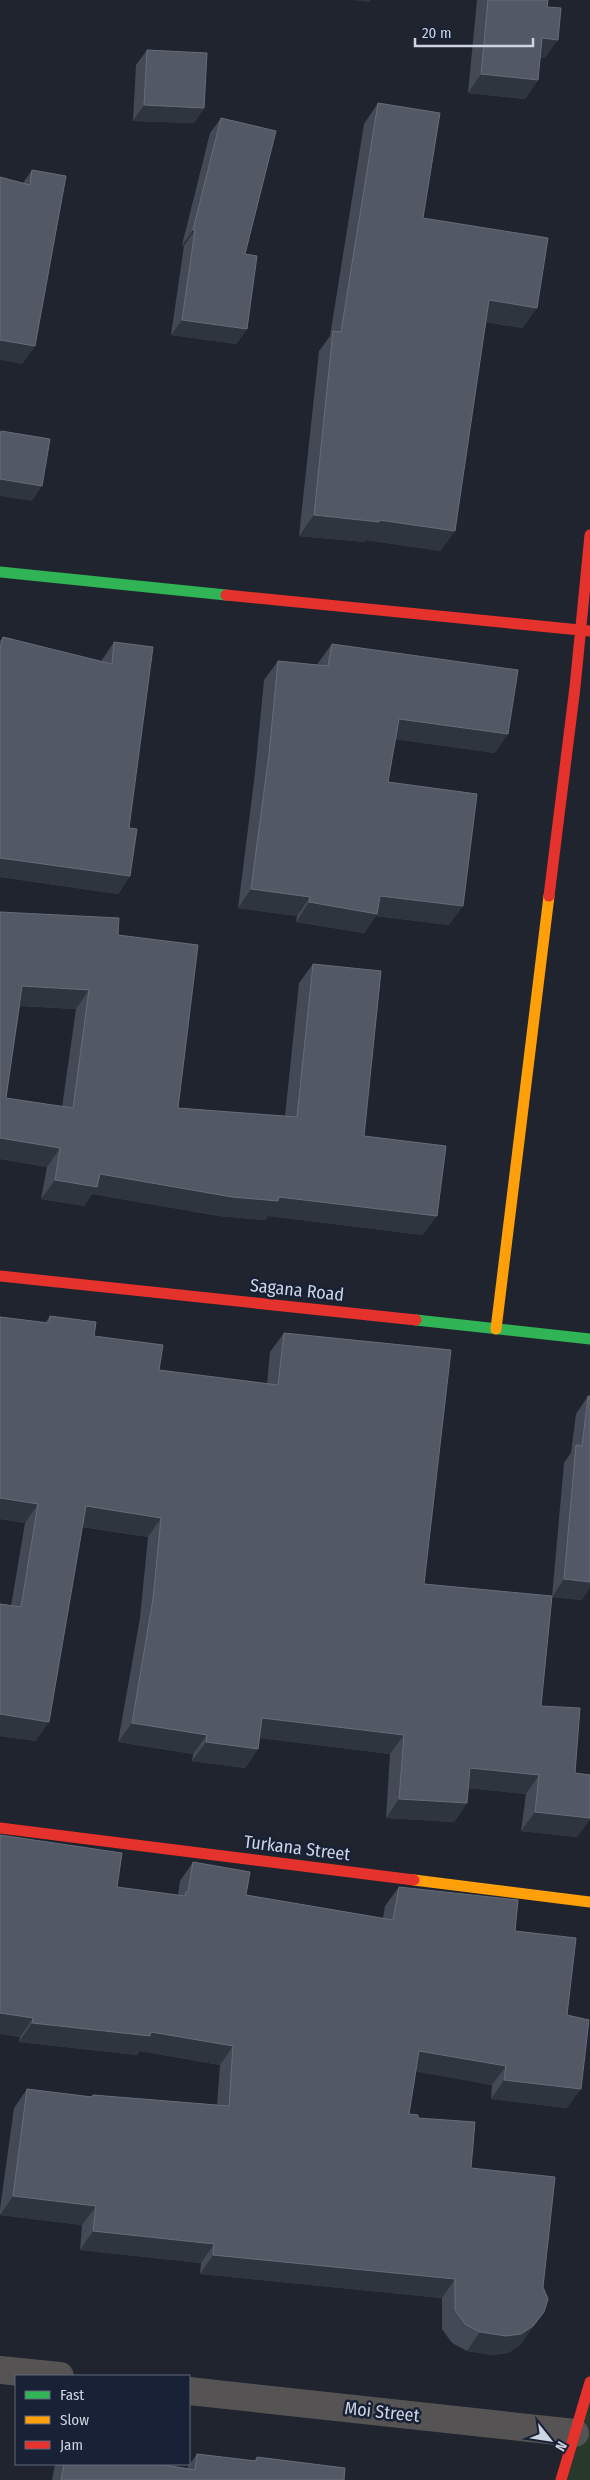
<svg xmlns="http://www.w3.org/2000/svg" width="590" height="2480" viewBox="0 0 590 2480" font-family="'Fira Sans Condensed',sans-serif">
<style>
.grass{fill:#27392b}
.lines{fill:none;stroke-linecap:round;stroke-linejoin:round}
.street{stroke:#555354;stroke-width:28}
.fast{stroke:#30b455;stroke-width:11}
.slow{stroke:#ff9f0a;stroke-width:11}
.jam{stroke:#e5322d;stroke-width:11}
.wall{fill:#444a55;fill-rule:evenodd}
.shaded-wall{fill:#2f353f}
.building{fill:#535964;stroke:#666c78;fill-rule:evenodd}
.labels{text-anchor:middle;stroke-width:5;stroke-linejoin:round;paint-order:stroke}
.street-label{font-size:18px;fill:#cdd4e2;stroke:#182136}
</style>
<rect width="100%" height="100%" fill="#1f242f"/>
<path class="grass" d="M590,2374V2480H557Z"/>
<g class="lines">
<path class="street" d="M0,2370L60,2376
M189,2391L575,2433"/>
<path class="fast" d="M0,572L226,595
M416,1320L590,1339"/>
<path class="slow" d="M496,1329L549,896
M414,1880L590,1902"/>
<path class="jam" d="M226,595L590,631
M549,896L575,687L590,535
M0,1276L416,1320
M0,1828L414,1880
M561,2480L590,2382"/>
</g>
<path class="wall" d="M477,0H548L545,58H540L538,80L525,99L468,93Z
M147,50L204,108L194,123L133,121L136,65Z
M378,103L423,218L523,328L486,322L441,551L366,540L365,542L299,536L319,351L330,336L364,124Z
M221,118L245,254L247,329L236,344L171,335L184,246L182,245L210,133Z
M32,170L35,346L22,364L23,183Z
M3,637L102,662V660L114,642L129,828L130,876L118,894L0,877V641Z
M332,644L495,753L395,739L388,782L449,925L376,916L364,933L296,922L297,916L238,908L255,773L264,680L278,661L318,665V663Z
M0,912L118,935L178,1108L285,1116L299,983L313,964L364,1136L423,1235L268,1216L265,1220L219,1216L92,1194L84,1206L41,1199L47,1167L0,1159ZM20,1006L76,1009L62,1107L6,1098Z
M50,1316L94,1336L159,1370L267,1384L270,1352L284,1333L424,1584L541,1706L575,1773L590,1775V1819L577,1837L521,1831L526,1794L468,1788L467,1803L454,1822L386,1818L390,1754L260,1738L258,1749L245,1768L192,1761L193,1754L118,1742L140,1618L148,1537L82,1527L36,1741L0,1736V1604L11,1606L25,1523L0,1519V1317L45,1323Z
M588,1396L582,1600L552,1597L564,1463L571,1453L576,1414Z
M0,1835L117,1887L178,1895L180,1881L193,1862L246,1895L383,1918L385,1906L399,1887L515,1931L567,2015V2108L491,2099L492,2085L416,2071L409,2114L418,2118L471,2168L543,2287L544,2312L530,2331L520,2345L508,2353L492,2355L467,2351L452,2343L442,2329V2298L200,2274L201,2263L80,2250L82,2225L0,2215V2209L14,2108L27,2089L91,2097L93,2095L217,2105L220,2065L140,2051L137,2055L19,2042L20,2037L0,2034Z
M197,2454L254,2461L257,2457L344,2480H52L55,2464H158L187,2468Z"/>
<path class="shaded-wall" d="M352,0H371L369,2Z
M542,38L558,40L545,58L529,57Z
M481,74L538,80L525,99L468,93Z
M144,105L204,108L194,123L133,121Z
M193,230H195L184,246L182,245Z
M489,300L537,308L523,328L475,320Z
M182,320L247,329L236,344L171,335Z
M0,340L35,346L22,364L0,360Z
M0,479L42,486L32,501L0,496Z
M314,515L379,520L455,531L441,551L366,540L365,542L299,536Z
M399,719L508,734L495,753L386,738Z
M0,858L130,876L118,894L0,877Z
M251,889L310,897L297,916L238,908Z
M380,896L463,906L449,925L376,916L364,933L296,922L309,902Z
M22,986L89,990L76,1009L9,1005Z
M0,1138L60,1148L47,1167L0,1159Z
M100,1174L279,1197L437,1216L423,1235L268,1216L265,1220L219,1216L92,1194L84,1206L41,1199L55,1180Z
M0,1498L38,1504L25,1523L0,1519Z
M86,1506L161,1518L148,1537L72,1525Z
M564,1579L590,1582V1588L582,1600L552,1597Z
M0,1714L49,1722L36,1741L0,1736Z
M262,1718L404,1735L390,1754L249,1737Z
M132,1723L207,1735L193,1754L118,1742Z
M206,1742L258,1749L245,1768L192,1761Z
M470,1768L539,1775L526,1794L456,1787Z
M399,1799L467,1803L454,1822L386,1818Z
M535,1812L590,1818V1819L577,1837L521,1831Z
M0,2013L33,2018L20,2037L0,2034Z
M32,2023L151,2032L233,2046L220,2065L140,2051L137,2055L19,2042Z
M419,2051L506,2066L492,2085L406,2070Z
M504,2080L581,2089L567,2108L491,2099Z
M13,2196L96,2206L82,2225L0,2215Z
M93,2231L214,2244L201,2263L80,2250Z
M213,2255L455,2279L442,2298L200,2274Z
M544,2312L530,2331L520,2345L508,2353L492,2355L467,2351L480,2332Z"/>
<path class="building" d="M488,0H548L547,7L561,8L558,40L542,38L538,80L481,74Z
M147,50L207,53L204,108L144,105Z
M378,103L440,113L423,218L548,238L537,308L489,300L455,531L379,520V522L314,515L333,331L341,332Z
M221,118L276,131L245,254L257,256L247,329L182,320L195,230H193Z
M32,170L66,176L35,346L0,340V177L30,185Z
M1,431L50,439L42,486L0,479V435Z
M3,637L112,664L114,642L153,647L129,828L137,829L130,876L0,858V649Z
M332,644L518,670L508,734L399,719L388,782L477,794L463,906L380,896L377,914L309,902L310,897L251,889L269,754L278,661L328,666Z
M0,912L119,918L118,935L198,945L178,1108L297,1117L313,964L381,971L364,1136L446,1146L437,1216L279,1197L278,1201L232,1197L100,1174L97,1187L55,1180L60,1148L0,1138ZM22,986L89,990L73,1108L6,1098Z
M50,1316L96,1322L94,1336L163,1345L159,1370L278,1385L284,1333L451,1350L424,1584L552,1596L541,1706L580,1708L575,1773L590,1775V1818L535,1812L539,1775L470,1768L467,1803L399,1799L404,1735L262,1718L258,1749L206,1742L207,1735L132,1723L153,1599L161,1518L86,1506L49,1722L0,1714V1604L21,1607L38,1504L0,1498V1317L49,1323Z
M588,1396H590V1582L564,1579L576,1445L582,1446Z
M0,1835L122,1853L117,1887L185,1896L186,1892H188L193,1862L250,1872L246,1895L393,1920L399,1887L518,1900L515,1931L576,1938L567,2015L589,2020L581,2089L504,2080L506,2066L419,2051L409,2114L418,2115V2118L475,2122L471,2168L555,2177L543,2287L548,2299L544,2312L533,2326L521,2334L506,2336L480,2332L465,2324L455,2310V2279L213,2255L214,2244L93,2231L96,2206L13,2196L27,2089L92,2097L93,2095L229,2106L233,2046L151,2032L150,2036L32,2023L33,2018L0,2013Z
M197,2454L256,2461L257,2457L345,2468L344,2480H61L64,2464H158L195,2470Z"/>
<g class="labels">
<g class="street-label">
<text transform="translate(297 1290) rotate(6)" y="6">Sagana Road</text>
<text transform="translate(297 1848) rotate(7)" y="6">Turkana Street</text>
<text transform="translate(382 2412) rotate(6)" y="6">Moi Street</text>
</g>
</g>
<rect x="15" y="2375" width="175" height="90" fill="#182136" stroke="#60697b"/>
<rect x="25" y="2391" width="25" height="8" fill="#30b455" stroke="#60697b"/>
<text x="60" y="2400" font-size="15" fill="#cdd4e2">Fast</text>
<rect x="25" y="2416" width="25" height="8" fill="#ff9f0a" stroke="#60697b"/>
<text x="60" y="2425" font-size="15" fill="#cdd4e2">Slow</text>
<rect x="25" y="2441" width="25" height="8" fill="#e5322d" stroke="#60697b"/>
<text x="60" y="2450" font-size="15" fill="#cdd4e2">Jam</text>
<g transform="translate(550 2440) rotate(120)" stroke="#182136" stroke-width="4" paint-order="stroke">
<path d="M0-4L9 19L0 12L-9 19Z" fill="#cdd4e2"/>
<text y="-8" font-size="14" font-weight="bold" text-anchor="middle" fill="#cdd4e2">N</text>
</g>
<path d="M415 38v8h118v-8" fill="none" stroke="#cdd4e2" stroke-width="2.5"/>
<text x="422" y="38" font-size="15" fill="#cdd4e2" stroke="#182136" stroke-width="4" paint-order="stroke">20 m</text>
</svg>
